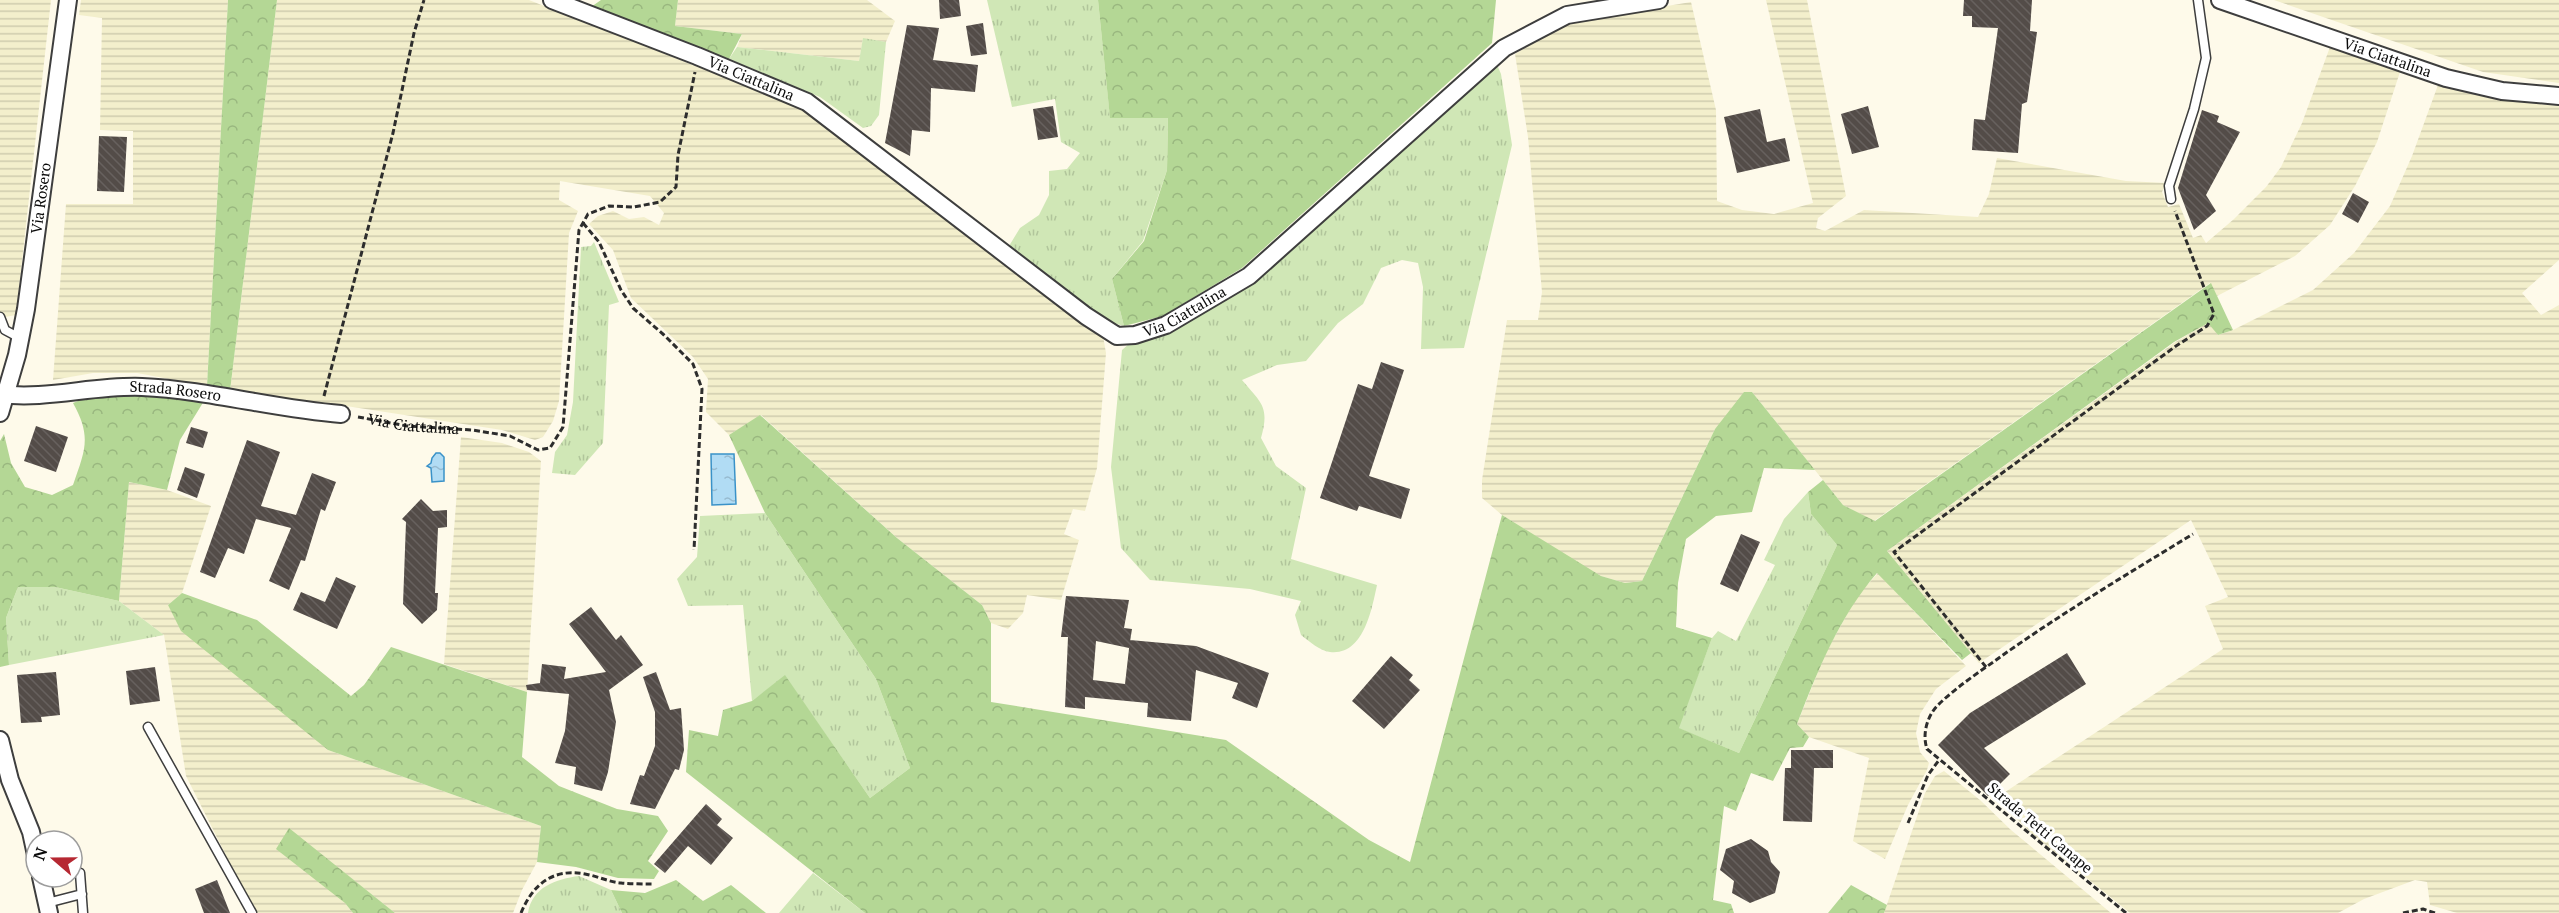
<svg xmlns="http://www.w3.org/2000/svg" width="2559" height="913" viewBox="0 0 2559 913" font-family="'PT Serif',serif">
<style>
.farmland{fill:url(#farmland-rules)}
.grass{fill:url(#grass-tufts)}
.forest{fill:url(#forest-crowns)}
.water{fill:url(#water-ripples);stroke:#3a92c8;stroke-width:1.5}
.building{fill:url(#building-back-hatch)}
.lines{fill:none;stroke-linecap:round;stroke-linejoin:round}
.service-casing{stroke:#3e3e3e;stroke-width:11}
.minor-casing{stroke:#3e3e3e;stroke-width:20}
.path{stroke:#2d2d2d;stroke-width:3;stroke-dasharray:6 3;stroke-linecap:butt}
.service{stroke:#fff;stroke-width:8}
.minor{stroke:#fff;stroke-width:16}
.labels{text-anchor:middle;stroke-width:6;stroke-linejoin:round;paint-order:stroke}
.street-label{font-size:15px;fill:#0b0b0b;stroke:#fff}
</style>
<defs>
<pattern id="farmland-rules" width="6" height="5" patternUnits="userSpaceOnUse" patternTransform="scale(1.5)"><rect width="6" height="5" fill="#f3efcc"/><path d="M0 2.5h6" fill="none" stroke="#cfccae"/></pattern>
<pattern id="grass-tufts" width="24" height="20" patternUnits="userSpaceOnUse" patternTransform="scale(1.5)"><rect width="24" height="20" fill="#d0e7b6"/><path d="M3 7l-1-3M5 7V3M7 7l1-3M15 17l-1-3M17 17v-4M19 17l1-3" fill="none" stroke="#b1c59b"/></pattern>
<pattern id="forest-crowns" width="20" height="18" patternUnits="userSpaceOnUse" patternTransform="scale(1.5)"><rect width="20" height="18" fill="#b4d795"/><path d="M2 6a3 3 0 1 1 6 0M12 15a3 3 0 1 1 6 0" fill="none" stroke="#99b77f"/></pattern>
<pattern id="water-ripples" width="26" height="14" patternUnits="userSpaceOnUse" patternTransform="scale(1.5)"><rect width="26" height="14" fill="#b1dcf4"/><path d="M2 4q2-2 4 0t4 0M15 11q2-2 4 0t4 0" fill="none" stroke="#97bbd0"/></pattern>
<pattern id="building-back-hatch" width="6" height="6" patternUnits="userSpaceOnUse" patternTransform="scale(1.5)"><rect width="6" height="6" fill="#534c48"/><path d="M-1 5l2 2M0 0l6 6M5-1l2 2" fill="none" stroke="#67615e"/></pattern>
</defs>
<rect width="100%" height="100%" fill="#fefaea"/>
<path class="farmland" d="M0,0H51L16,315L0,318Z
M81,0H228L207,386L137,373H93L53,380L66,204H133V131L100,130L102,18L79,15Z
M277,0H529L811,112L1060,308L1103,336L1106,353L1097,468L1085,511L1073,509L1064,534L1079,540L1061,600L1027,595L1023,613L1008,629L991,623L982,605L897,538L761,415L729,435L706,412L708,379L693,357L631,298L613,250L589,224L598,216L613,211L629,219L644,217L659,225L664,213L650,196L560,181L559,200L578,211L569,233L559,401L553,421L543,437L535,440L502,430L346,406H313L230,391Z
M678,0H867L895,21L886,42L863,39L859,61L737,47L742,34L675,26Z
M1766,0H1807L1846,196L1818,218L1816,228L1825,231L1864,210L1978,217L1989,194L1997,158L2126,181L2166,183L2162,192L2168,207L2179,204L2193,238L2201,235L2206,243L2234,219L2266,187L2281,167L2302,123L2330,47L2400,72L2377,142L2355,186L2330,225L2295,256L2217,296L2210,283L1874,521L1843,505L1752,392L1715,429L1642,581L1625,583L1601,576L1583,566L1502,515L1482,498V480L1507,320H1538L1542,292L1528,137L1515,54L1566,23L1691,2L1716,110L1717,201L1742,210L1774,214L1813,203Z
M2274,0H2559V83L2483,72Z
M2438,85L2493,99L2559,106V260L2522,293L2541,315L2559,305V913H2457L2430,905L2427,882L2415,880L2364,899L2338,913H2130L2031,833L1996,798L2223,649L2205,606L2228,597L2191,520L1979,663L1887,551L2174,343L2209,322L2218,335L2233,330L2313,290L2354,253L2390,206L2412,156Z
M461,437L502,443L529,452L541,461L527,692L444,664Z
M129,482L167,490L211,506L182,593L168,605L328,750L541,826L537,862L522,890L513,913H395L289,829L353,913H255L186,776L164,635L119,601Z
M1878,573L1966,666L1936,689L1920,714L1916,733L1920,752L1929,763L1927,770L1908,805L1885,859L1853,841L1869,758L1809,737L1797,724L1826,652L1858,595Z
M1944,771L1980,800L2011,830L2111,913H1884L1925,793L1935,776Z"/>
<path class="grass" d="M987,0H1098L1110,117H1168L1167,170L1143,241L1112,279L1124,326L1106,321L1009,246L1020,228L1039,215L1049,195V171L1067,169L1080,153L1061,142L1055,99L1012,107Z
M863,38L886,42L879,115L871,126L863,128L820,97L729,59L737,47L859,61Z
M1492,66L1498,67L1501,74L1512,145L1464,348L1421,349L1423,287L1418,263L1402,260L1381,268L1363,304L1338,323L1306,361L1277,365L1242,380C1261,403 1270,406 1261,438L1276,466L1306,488L1291,559L1377,585C1372,608 1364,656 1330,652C1320,651 1309,641 1301,635L1295,615L1301,601L1250,589L1150,580L1121,548L1111,467L1122,350L1130,343L1168,333L1217,304Z
M594,242L619,302L609,305L603,443L575,475L552,473L555,452L567,435L573,402L581,247L591,246Z
M1808,492L1811,514L1837,545L1739,753L1678,728L1712,638L1718,631L1736,641L1775,565L1764,560L1784,519Z
M765,513L876,679L910,768L870,798L785,676L752,701L743,605L688,606L677,579L697,557L700,516Z
M18,587H55L119,601L164,635L9,665L6,618Z
M813,873L865,913H779Z
M579,876L611,890L622,913H528C532,887 556,879 579,876Z"/>
<path class="forest" d="M228,0H277L230,391L207,386Z
M601,0H678L675,26L742,34L729,59L591,7Z
M1098,0H1496L1492,43L1242,268L1163,316L1124,326L1112,279L1144,241L1167,170L1168,118H1110Z
M2211,283L2233,330L2218,335L2208,323L2174,342L1887,551L1971,653L1962,660L1877,573C1839,617 1818,670 1797,724L1809,737L1803,747L1790,748L1773,781L1751,773L1736,811L1724,806L1713,900L1731,904L1734,913H865L686,772L689,730L718,736L723,710L752,701L785,675L870,798L910,768L876,679L765,513L729,435L760,415L897,538L982,605L991,623V702L1226,740L1369,840L1410,862L1502,515L1601,576L1625,583L1642,581L1715,429L1744,392H1752L1815,470L1764,468L1752,512L1716,516L1686,539L1678,583L1676,627L1712,638L1679,728L1739,753L1837,545L1811,514L1808,492L1823,480L1843,505L1875,521Z
M101,392L140,393L204,401L180,440L167,490L129,482L119,601L55,587H18L6,618L9,665L0,667V441L4,434L11,463L25,487L52,495L73,485C85,450 92,437 73,403Z
M182,593L257,620L351,696L364,685L391,647L527,692L522,757L559,786L617,809L658,816L668,831L648,861L659,871L654,879L618,878L576,867L537,862L541,826L328,750L181,631L168,605Z
M289,828L395,913H353L345,903L276,849Z
M676,880L703,901L731,885L766,913H622L611,890L645,893Z
M1851,885L1887,905L1884,913H1828Z"/>
<path class="water" d="M436,453H440L444,457V481L432,482L431,468L427,466L431,463L432,458Z
M711,454H734L736,504L712,505Z"/>
<path class="building" d="M939,0H959L961,16L940,19Z
M1964,0H2032L2030,31L2037,32L2027,102L2022,104L2018,153L1972,150L1974,119L1985,120L1998,28L1972,27V16H1963Z
M983,23L987,54L971,56L966,26Z
M907,25L939,28L933,60L978,65L975,92L931,88L930,132L912,130L910,156L885,143Z
M1053,106L1058,137L1038,140L1033,109Z
M1868,106L1879,147L1852,154L1841,114Z
M1760,109L1767,142L1785,138L1790,161L1737,173L1724,117Z
M2202,110L2219,116L2217,122L2240,132L2206,195L2216,211L2194,230L2178,188Z
M99,136L127,137L124,192L97,191Z
M2353,193L2369,202L2358,223L2342,214Z
M1381,362L1404,370L1369,476L1410,489L1401,519L1359,506L1357,511L1320,498L1358,384L1372,389Z
M36,426L68,437L56,472L24,461Z
M191,427L208,432L203,448L186,443Z
M247,440L280,452L261,506L296,515L312,473L336,482L325,511L321,509L305,561L301,560L289,590L269,581L291,528L256,519L244,554L228,548L215,578L200,572Z
M185,467L205,474L197,498L177,490Z
M421,499L433,511L447,510V527L438,528L435,593H438L437,610L422,624L403,604L406,522L402,519Z
M1741,534L1760,542L1738,592L1720,584Z
M336,577L356,586L337,629L293,610L301,592L325,602Z
M1066,596L1129,600L1124,628L1132,629L1129,648L1096,641L1093,680L1125,684L1130,640L1196,646L1269,673L1257,708L1232,698L1238,683L1196,670L1191,721L1147,717L1148,703L1085,697V709L1065,707L1068,637H1061Z
M591,607L616,640L621,635L643,665L609,690L616,722L608,772L602,791L574,784L576,767L555,763L565,731L569,694L527,690L526,685L540,683L542,664L566,667L564,679L606,672L569,624Z
M2067,653L2086,684L1984,748L2010,774L1988,796L1938,745L1970,713Z
M1391,656L1413,675L1409,680L1420,690L1384,729L1352,701Z
M155,667L160,701L130,705L126,671Z
M56,672L60,715L41,717L42,722L21,723L17,675Z
M656,672L670,710L681,708L684,750L679,770L675,769L655,809L630,804L640,775L644,776L655,746V712L643,677Z
M1791,750H1833V768H1814L1812,822L1783,821L1785,768H1791Z
M706,804L722,819L717,825L733,838L711,865L688,846L665,873L654,864Z
M1751,839L1768,851L1771,862L1780,872L1775,893L1750,903L1732,893L1734,881L1720,870L1726,849Z
M217,880L230,913H204L195,889Z"/>
<g class="lines">
<g class="service-casing">
<path id="service" d="M2171,199L2169,186L2194,109L2206,58L2198,0
M0,317L5,330L20,338
M148,727L252,913
M80,873L83,913
M47,903L82,894"/>
</g>
<g class="minor-casing">
<g id="minor">
<path id="s2" d="M552,0L697,56L807,102L1086,316L1117,336L1135,335L1166,325L1249,276L1504,48L1567,15L1659,0"/>
<path id="s3" d="M2220,0L2446,78L2502,91L2559,96"/>
<path id="s4" d="M0,394C47,400 94,385 142,387C209,390 274,409 341,414"/>
<path id="s5" d="M0,413L17,355L26,309L68,0"/>
<path d="M0,740L10,780L31,832L36,855"/>
<path d="M41,877L49,913"/>
</g>
</g>
<g class="path">
<path d="M583,223L599,242L621,290L633,308L664,335L693,364L702,389L694,550"/>
<path d="M324,396L393,133L414,33L424,0"/>
<path id="s1" d="M358,417L407,426L472,430L510,436L538,450L550,448L563,427L579,230L588,214L609,206L634,207L660,202L676,187L678,155L695,72"/>
<path d="M1986,667L1894,552L2176,346L2207,326L2214,314L2175,211"/>
<path d="M1908,823L1928,775L1939,760"/>
<path d="M521,913C533,884 553,868 585,874C597,876 609,882 621,883C631,884 643,884 653,884"/>
<path d="M2126,913L1927,749C1922,734 1927,717 1937,706C1956,687 1981,671 2003,655C2064,612 2129,573 2193,534"/>
<path d="M2403,913L2423,909L2435,913"/>
</g>
<use href="#service" class="service"/>
<use href="#minor" class="minor"/>
</g>
<g class="labels">
<g class="street-label">
<text dy="5" stroke="none"><textPath href="#s3" startOffset="177">Via Ciattalina</textPath></text>
<text dy="5" stroke="none"><textPath href="#s2" startOffset="214">Via Ciattalina</textPath></text>
<text dy="5" stroke="none"><textPath href="#s5" startOffset="219">Via Rosero</textPath></text>
<text dy="5" stroke="none"><textPath href="#s2" startOffset="736">Via Ciattalina</textPath></text>
<text dy="5" stroke="none"><textPath href="#s4" startOffset="176">Strada Rosero</textPath></text>
<text dy="5" stroke="none"><textPath href="#s1" startOffset="56">Via Ciattalina</textPath></text>
<text transform="translate(2040 828) rotate(40)" y="5">Strada Tetti Canape</text>
</g>
</g>
<g transform="translate(54 859) rotate(290)"><circle r="28" fill="#ffffff" stroke="#9d9d9d" stroke-width="1.5"/>
<path d="M0-4.5L10 22L0 15L-10 22Z" fill="#b62832"/>
<text y="-9" font-size="16" font-weight="bold" text-anchor="middle" fill="#0b0b0b">N</text>
</g>
</svg>
